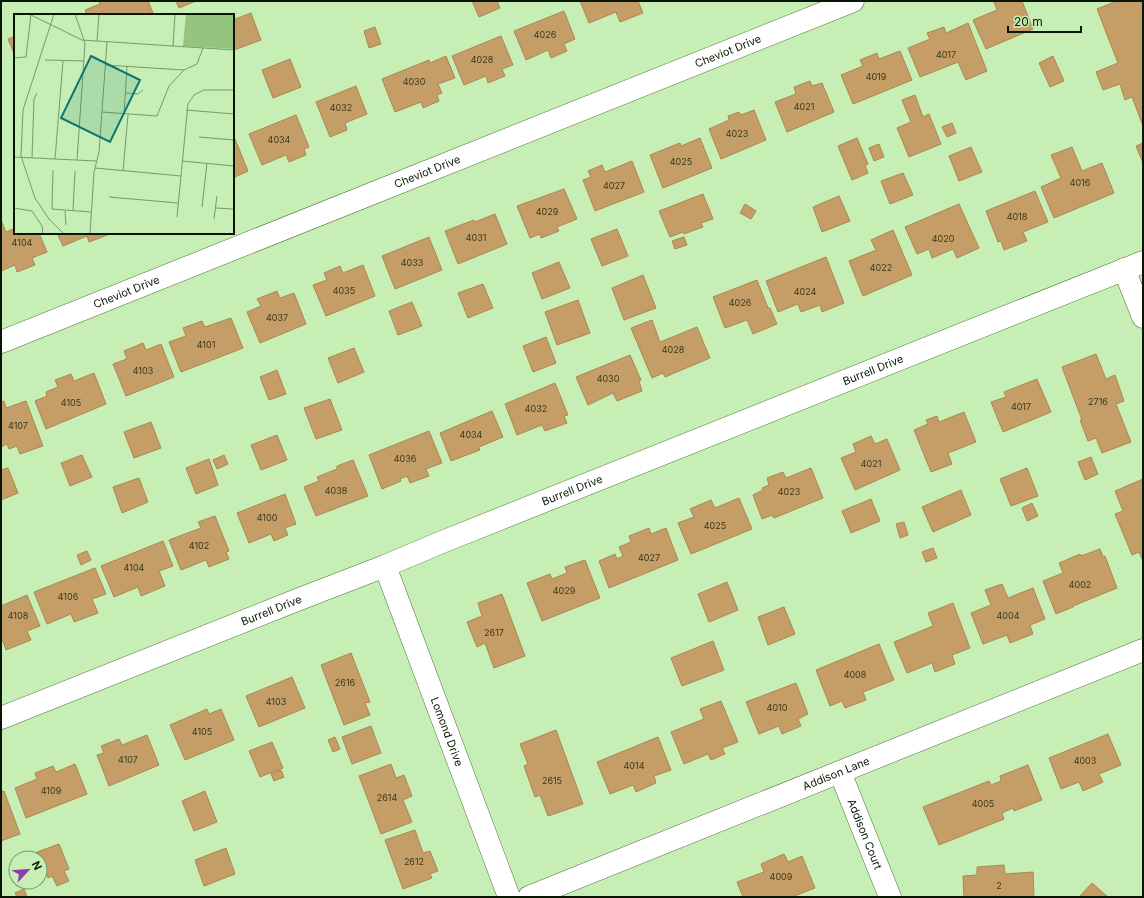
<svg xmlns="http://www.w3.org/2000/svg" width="1144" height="898" viewBox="0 0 1144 898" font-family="Inter,sans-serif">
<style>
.building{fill:#c49e66;stroke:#ac874f}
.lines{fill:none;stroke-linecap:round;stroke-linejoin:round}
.minor-casing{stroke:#4f723f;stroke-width:23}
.minor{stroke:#fff;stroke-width:22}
.labels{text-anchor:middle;stroke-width:3;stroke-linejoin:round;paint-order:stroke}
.number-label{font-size:9px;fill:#38391c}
.street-label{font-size:11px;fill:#091704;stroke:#c6eeb5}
.inset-road{fill:none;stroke:#7a986e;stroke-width:1}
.view{fill:#0f766e;fill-opacity:0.15;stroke:#0f766e;stroke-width:2}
.inset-edge{fill:none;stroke:#091704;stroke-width:2}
</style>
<rect width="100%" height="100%" fill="#c6eeb5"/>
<path class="building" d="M99,1H148L154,15H87L85,10L100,4Z
M176,1H196L179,8Z
M472,1H497L500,8L479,17Z
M580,1H638L643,13L620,22L616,12L589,23Z
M997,1H1022L1033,29L986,49L973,20L997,10L994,2Z
M1117,1H1143V126L1132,97L1125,100L1120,84L1103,90L1096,72L1118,63L1097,9Z
M564,11L575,39L564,44L567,51L551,58L548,50L526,60L514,31Z
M251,13L261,40L234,50L233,20Z
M968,23L987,71L966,80L958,62L920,77L908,48L930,39L927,33L944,27L946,33Z
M375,27L381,44L369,48L364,31Z
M15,36V56L8,39Z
M501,36L513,65L502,69L505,76L488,83L486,76L464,85L452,56Z
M900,51L912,80L853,104L841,75L863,66L860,60L877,53L879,59Z
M446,56L455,78L438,84L442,93L437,95L439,101L423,108L421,102L395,112L382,79L429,60L430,63Z
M1053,56L1064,81L1050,87L1039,63Z
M290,59L301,87L273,98L262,70Z
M810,81L812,86L822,83L834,112L787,132L775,102L796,94L794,87Z
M356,86L367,114L345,123L347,130L330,137L316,102Z
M915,95L923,117L929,114L941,144L909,157L897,128L911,122L902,100Z
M754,110L766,140L721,159L709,129L729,120L728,116L739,112L741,115Z
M296,115L309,147L304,149L306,155L289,162L286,155L262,165L249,134Z
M952,123L956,133L947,137L942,127Z
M700,138L712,168L663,188L650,155L680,143L681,146Z
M857,138L868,164L865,165L868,173L852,180L838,146Z
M235,139L248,171L233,178V140Z
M1143,143V163L1136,146Z
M879,144L884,157L874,161L869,148Z
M971,147L982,172L959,181L949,156Z
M1072,147L1082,171L1102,163L1114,193L1054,218L1041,187L1061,178L1051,155Z
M632,161L644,192L595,211L583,180L591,177L588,171L602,165L605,172Z
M903,173L913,195L890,204L881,181Z
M564,189L577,219L557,227L559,231L541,238L540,234L530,238L517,206Z
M1035,191L1048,222L1023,232L1027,241L1004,250L1001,241L998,242L986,211Z
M703,194L713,219L701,223L703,227L684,234L683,232L670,237L659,211Z
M839,196L850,221L822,232L813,207Z
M745,204L756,211L751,219L740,213Z
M959,204L979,248L957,258L953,249L932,258L929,249L917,254L905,227Z
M495,214L507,244L458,264L445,231L474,220L475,222Z
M1,220L6,232L15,228V233H39L47,252L32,258L35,265L17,272L15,265L1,271Z
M617,229L628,256L602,266L591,239Z
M893,230L912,275L863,296L849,261L876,250L871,240Z
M57,233H110V234L89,242L87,236L63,246Z
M429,237L442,270L395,289L382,256Z
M684,237L687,245L675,249L672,241Z
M826,257L844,303L822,312L820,305L801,312L798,304L778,312L766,281Z
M559,262L570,288L542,299L532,273Z
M363,265L375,296L326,316L313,285L327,280L324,273L340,266L343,273Z
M643,275L656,308L624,320L612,288Z
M757,280L768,308H770L777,324L753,334L747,320L725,328L713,297Z
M483,284L493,308L468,318L458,293Z
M277,291L280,298L294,293L306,324L260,343L247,312L261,306L257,299Z
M578,300L590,333L557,345L545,312Z
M412,302L422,326L398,335L389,311Z
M231,318L243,348L181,372L169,342L186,336L183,328L202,321L205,327Z
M652,320L660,342L697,327L710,358L665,377L663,373L652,378L631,328Z
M546,337L556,363L533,372L523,346Z
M143,343L146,350L161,344L174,377L126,396L113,364L127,359L124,351Z
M354,348L364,372L338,383L328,358Z
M1096,354L1106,379L1115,375L1124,401L1116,404L1131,442L1102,453L1096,438L1088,441L1080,420H1082L1062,367Z
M630,355L641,380L639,381L642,391L617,401L613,393L588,405L576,377Z
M277,370L286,394L269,400L260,377Z
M94,373L106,404L46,429L35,401L47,396L46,392L58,387L55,380L71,374L74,381Z
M1037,379L1051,412L1003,432L991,402L1006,397L1004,392Z
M555,383L568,415L564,416L567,423L545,431L542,425L517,435L505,404Z
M330,399L342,430L316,439L304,408Z
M4,401L6,408L26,401L43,446L20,454L17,446L9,449L7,444L1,447V402Z
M492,411L503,437L479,447L480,450L451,461L440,433Z
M964,412L976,442L948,453L952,464L931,472L914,430L928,424L926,420L937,416L939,422Z
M151,422L161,448L134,458L124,432Z
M429,431L442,463L426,469L429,476L410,483L407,476L400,479L401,481L382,489L369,455Z
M277,435L287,460L261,470L251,445Z
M871,436L875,444L887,439L900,470L855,490L841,458L856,452L853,444Z
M82,455L92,477L70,486L61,463Z
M224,455L228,464L217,469L213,460Z
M1091,457L1098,474L1085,480L1078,462Z
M209,459L218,485L196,494L186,468Z
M353,460L368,496L316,516L304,487L319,481L317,477L337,469V466Z
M8,468L18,493L1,500V470Z
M811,468L823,498L774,518L772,515L762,519L753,495L763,490L762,488L769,485L767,478L783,472L786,478Z
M1027,468L1038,496L1011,506L1000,479Z
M139,478L148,502L122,513L113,487Z
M1143,479V561L1139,552L1132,555L1115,514L1123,511L1115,491Z
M961,490L971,515L933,532L922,507Z
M285,494L296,524L285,528L288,535L274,541L271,534L249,543L237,513Z
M739,498L752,529L691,554L678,523L694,517L690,509L711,500L715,508Z
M871,499L880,521L851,533L842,511Z
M1032,503L1038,516L1027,521L1022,508Z
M215,516L229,551L226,552L229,559L209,567L206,560L181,570L169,540L201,528L198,522Z
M904,522L908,535L900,538L896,524Z
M649,528L651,534L666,528L678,560L609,588L599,561L615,554L617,559L623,556L619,547L631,542L629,536Z
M163,541L173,566L159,571L165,586L141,596L138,587L114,597L101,566Z
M933,548L937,558L926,562L922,552Z
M1100,549L1103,557L1105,556L1117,588L1073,606V607L1056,614L1043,581L1063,573L1059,563L1080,554L1081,556Z
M87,551L91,560L81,565L77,555Z
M585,560L600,598L542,621L527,583L550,574L552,579L567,573L565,567Z
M95,568L106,594L92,599L98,613L74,622L71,614L47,624L34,592Z
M727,582L738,610L709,622L698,594Z
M1002,584L1008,598L1033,588L1045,619L1030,625L1033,634L1010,643L1007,635L983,644L971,613L991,605L985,590Z
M502,594L525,656L494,668L485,643L477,647L467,622L482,616L478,603Z
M27,595L40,626L27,631L31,640L6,650L3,641L1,642V606Z
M953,603L970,648L952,655L955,664L935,672L932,663L907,673L894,642L933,626L928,613Z
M784,607L795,634L768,645L758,617Z
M713,641L724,670L682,686L671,658Z
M879,644L894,680L863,692L866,700L845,708L842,701L830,706L816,670Z
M351,653L370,702L365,703L370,715L344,725L321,665Z
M292,677L305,708L259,727L246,696Z
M796,683L808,714L798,719L801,726L782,734L779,726L759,734L746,702Z
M721,701L738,742L722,748L725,754L711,760L708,754L684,764L671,732L704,719L700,709Z
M207,709L209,714L221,709L234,740L185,760L170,725Z
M371,726L381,753L352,764L342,737Z
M556,730L583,804L548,816L540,795L535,797L524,766L528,764L520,744Z
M1108,734L1121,765L1099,774L1103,782L1083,791L1079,782L1061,789L1049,758Z
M147,735L159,765L109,786L97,755L104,753L101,746L119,739L122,745Z
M335,737L340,749L333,752L328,740Z
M658,737L671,770L654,776L656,783L636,792L633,785L610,794L597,762Z
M272,742L283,768L260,777L249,751Z
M75,764L87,794L26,818L15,788L37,779L35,773L53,766L56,772Z
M391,764L396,778L404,775L412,796L403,800L412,822L381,834L359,776Z
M1028,765L1042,800L1014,811L1013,808L1002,813L1004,819L939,845L923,807L989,781L991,785L1001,781L1000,776Z
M281,770L284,777L274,781L271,774Z
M4,791L20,834L1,841V792Z
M205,791L217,822L194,831L182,801Z
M415,830L423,853L430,851L438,871L430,874L432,878L403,889L385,840Z
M59,844L69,869L64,871L69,881L57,886L52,876L48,878L37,852Z
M226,848L235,874L204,886L195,860Z
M784,854L788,862L802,856L815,888L792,897H743L737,882L764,872L761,864Z
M1004,865L1005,874L1033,872L1034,897H964L963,876L977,875V867Z
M1092,883L1108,897H1079Z
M24,889L27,897H17L15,893Z"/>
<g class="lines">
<g class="minor-casing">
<g id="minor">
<path d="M1124,269L1143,317"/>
<path id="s1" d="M1,342L853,1"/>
<path id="s2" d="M385,566L509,897"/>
<path id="s3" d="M1,718L297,600L385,566L442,542L1143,262"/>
<path id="s4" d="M840,772L890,897"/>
<path id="s5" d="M529,897L1143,650"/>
</g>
</g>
<use href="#minor" class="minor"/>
</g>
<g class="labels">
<g class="number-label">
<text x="545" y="38">4026</text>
<text x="946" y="58">4017</text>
<text x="482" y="63">4028</text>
<text x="876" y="80">4019</text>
<text x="414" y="85">4030</text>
<text x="804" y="110">4021</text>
<text x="341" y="111">4032</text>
<text x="737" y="137">4023</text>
<text x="279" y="143">4034</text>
<text x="681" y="165">4025</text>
<text x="1080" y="186">4016</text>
<text x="614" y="189">4027</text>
<text x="547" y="215">4029</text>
<text x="1017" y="220">4018</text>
<text x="476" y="241">4031</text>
<text x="943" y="242">4020</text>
<text x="22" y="246">4104</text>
<text x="412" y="266">4033</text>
<text x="881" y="271">4022</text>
<text x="344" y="294">4035</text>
<text x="805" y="295">4024</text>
<text x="740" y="306">4026</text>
<text x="277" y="321">4037</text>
<text x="206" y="348">4101</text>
<text x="673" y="353">4028</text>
<text x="143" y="374">4103</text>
<text x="608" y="382">4030</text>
<text x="1098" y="405">2716</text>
<text x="71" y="406">4105</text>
<text x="1021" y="410">4017</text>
<text x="536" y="412">4032</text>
<text x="18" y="429">4107</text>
<text x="471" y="438">4034</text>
<text x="405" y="462">4036</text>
<text x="871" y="467">4021</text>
<text x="336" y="494">4038</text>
<text x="789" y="495">4023</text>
<text x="267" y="521">4100</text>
<text x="715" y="529">4025</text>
<text x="199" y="549">4102</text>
<text x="649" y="561">4027</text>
<text x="134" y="571">4104</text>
<text x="1080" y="588">4002</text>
<text x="564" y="594">4029</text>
<text x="68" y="600">4106</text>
<text x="18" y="619">4108</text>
<text x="1008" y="619">4004</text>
<text x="494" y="636">2617</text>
<text x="855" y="678">4008</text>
<text x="345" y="686">2616</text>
<text x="276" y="705">4103</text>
<text x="777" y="711">4010</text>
<text x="202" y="735">4105</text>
<text x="128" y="763">4107</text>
<text x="1085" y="764">4003</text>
<text x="634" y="769">4014</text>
<text x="552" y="784">2615</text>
<text x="51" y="794">4109</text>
<text x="387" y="801">2614</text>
<text x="983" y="807">4005</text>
<text x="414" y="865">2612</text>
<text x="781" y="880">4009</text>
<text x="999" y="889">2</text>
</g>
<g class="street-label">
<text dy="4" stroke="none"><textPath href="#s1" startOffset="783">Cheviot Drive</textPath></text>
<text dy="4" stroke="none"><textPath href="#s1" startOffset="459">Cheviot Drive</textPath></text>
<text dy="4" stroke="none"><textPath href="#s1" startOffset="135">Cheviot Drive</textPath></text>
<text dy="4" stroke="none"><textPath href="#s3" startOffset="939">Burrell Drive</textPath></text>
<text dy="4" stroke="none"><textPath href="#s3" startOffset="615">Burrell Drive</textPath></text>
<text dy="4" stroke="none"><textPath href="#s3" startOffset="291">Burrell Drive</textPath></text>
<text dy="4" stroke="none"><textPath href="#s2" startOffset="177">Lomond Drive</textPath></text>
<text dy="4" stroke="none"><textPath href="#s5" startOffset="331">Addison Lane</textPath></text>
<text dy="4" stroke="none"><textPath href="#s4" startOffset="67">Addison Court</textPath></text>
</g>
</g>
<g transform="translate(14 14)">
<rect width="220" height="220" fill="#c6eeb5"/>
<path d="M172,0H220V35L169,32Z" fill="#94c480"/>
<path class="inset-road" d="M15,0L68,26L220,36M40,0L9,96L7,142L21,184L35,205L50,220M61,0L71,29L63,146M83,27L85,0M159,32L161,0M0,44L12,43L17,0M31,46L70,47M91,51L170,56M111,79L124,80L129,76M172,96L220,100M88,98L143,102L155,72L170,56L183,50L189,34M110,100L113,52M185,123L220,126M0,143L82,147M18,144L20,85L23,79M41,145L49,47M168,147L220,152M81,154L167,162M39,156L38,195L77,198M109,157L114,101M95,183L164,189M188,193L193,149M0,194L18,197L28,212L29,220M202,194L220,195M51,197L52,211M59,197L61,157M163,203L174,90L180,81L190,76H220M200,205L203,182M76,220L80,158L85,138L93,28"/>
<path class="view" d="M77,42L126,66L96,128L47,104Z"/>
<rect width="220" height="220" class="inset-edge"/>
</g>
<rect width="1144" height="898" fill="none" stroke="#091704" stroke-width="4"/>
<g transform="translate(28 870) rotate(64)"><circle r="19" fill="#c6eeb5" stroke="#7a986e"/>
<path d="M0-3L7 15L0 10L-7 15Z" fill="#903dab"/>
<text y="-6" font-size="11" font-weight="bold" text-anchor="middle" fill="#091704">N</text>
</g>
<path d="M1008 26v6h73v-6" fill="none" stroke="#091704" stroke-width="2"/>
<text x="1014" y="26" font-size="12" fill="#091704" stroke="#c6eeb5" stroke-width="3" paint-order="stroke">20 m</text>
</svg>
